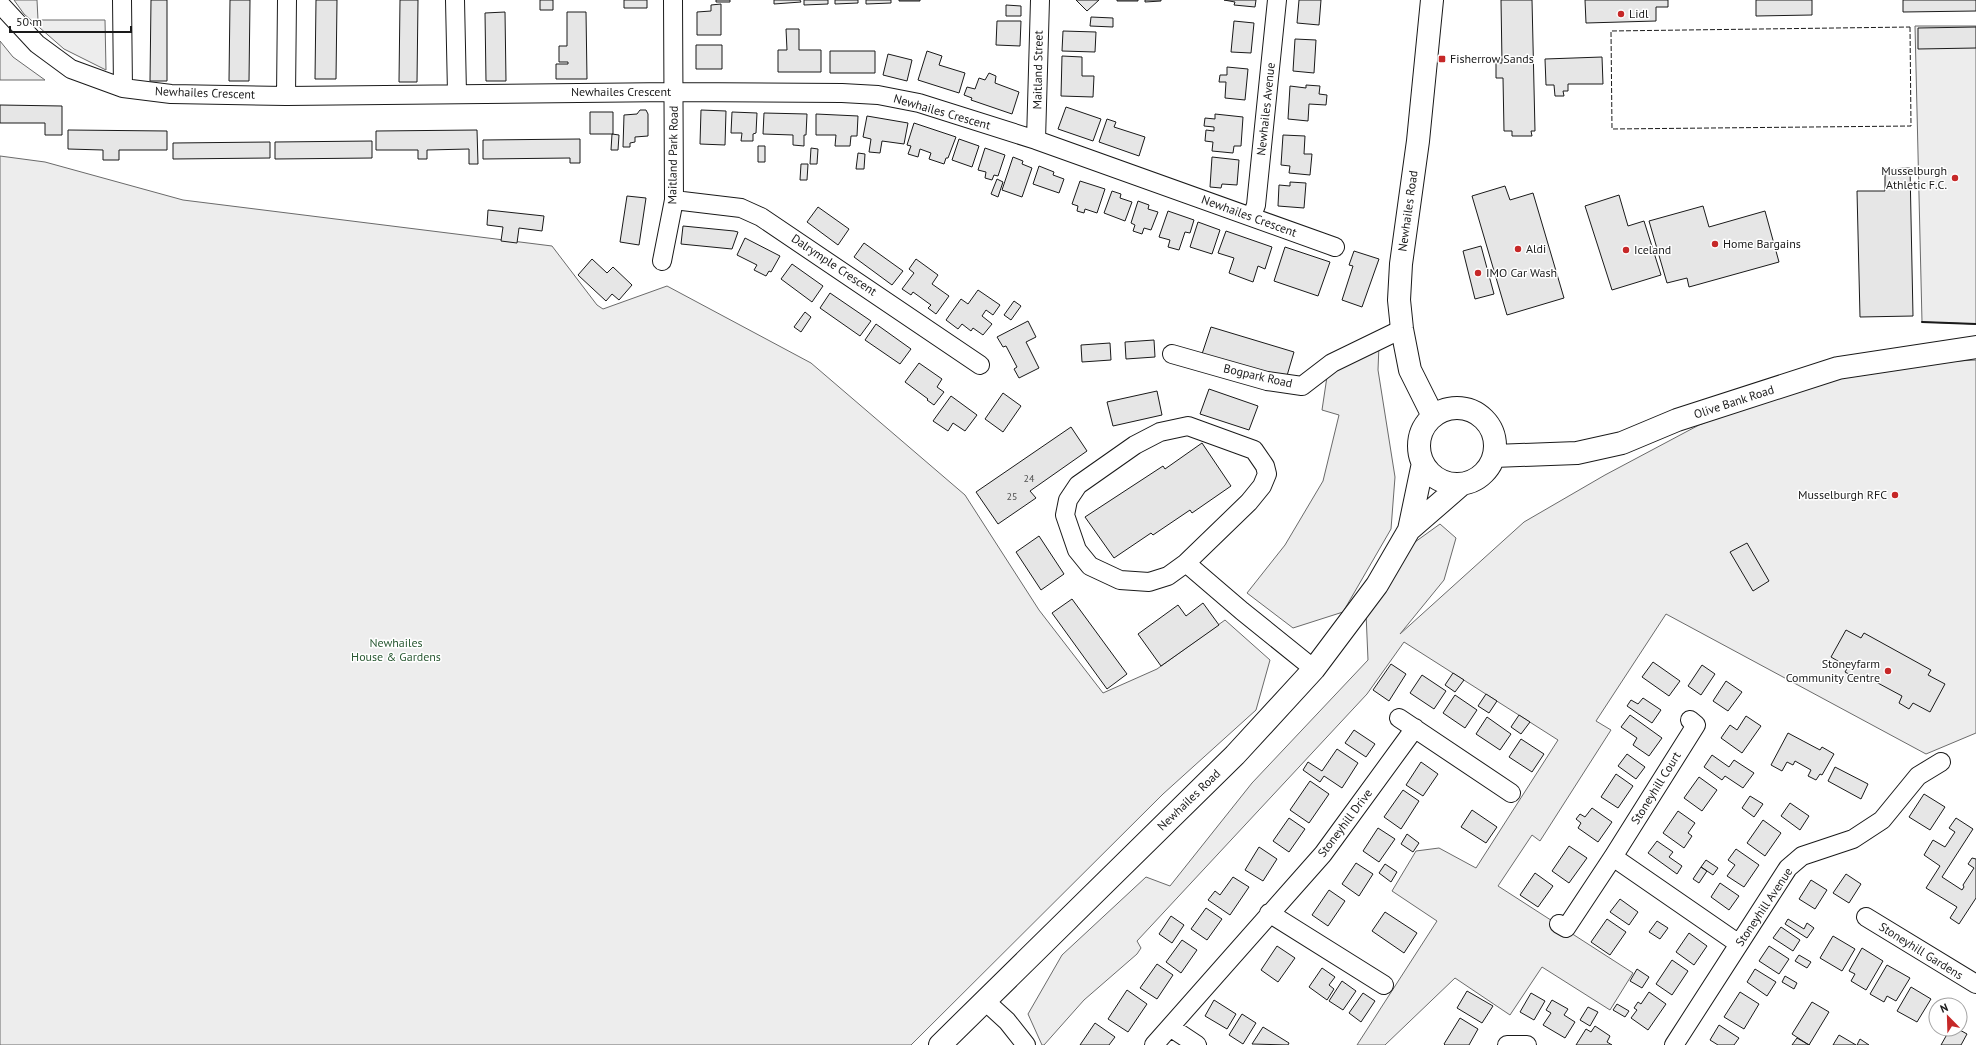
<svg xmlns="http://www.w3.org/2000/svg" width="1976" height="1045" viewBox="0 0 1976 1045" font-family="'PT Sans',sans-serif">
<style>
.green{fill:#ededed;stroke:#6a6a6a}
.building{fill:#e6e6e6;stroke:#1a1a1a}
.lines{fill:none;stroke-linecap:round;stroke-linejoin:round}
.minor-casing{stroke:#1a1a1a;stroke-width:20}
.major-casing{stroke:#1a1a1a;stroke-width:24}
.minor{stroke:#fff;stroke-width:18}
.major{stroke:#fff;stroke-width:22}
.fence{stroke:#1a1a1a;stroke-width:1;stroke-dasharray:5 2;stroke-linecap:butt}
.wall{stroke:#1a1a1a;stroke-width:2}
.poi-dot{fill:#c62828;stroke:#fff;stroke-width:1.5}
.labels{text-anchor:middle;stroke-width:3;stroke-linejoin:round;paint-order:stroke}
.number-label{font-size:10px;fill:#4d4d4d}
.poi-label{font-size:12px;fill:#1a1a1a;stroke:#fff;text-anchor:start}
.street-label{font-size:12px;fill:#1a1a1a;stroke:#fff}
.park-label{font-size:12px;fill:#2b5a34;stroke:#fff}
</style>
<rect width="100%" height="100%" fill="#fff"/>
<path class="green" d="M14,0H37L38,20H105L106,70L64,49L24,14Z
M1915,26H1976V324L1922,322Z
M0,41L13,57L45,80H0Z
M0,156L45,162L183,200L552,246L597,305L603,309L667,286L811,363L965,495L1039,610L1103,693L1157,669L1225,620L1270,660L1256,710L1163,794L911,1045H0Z
M1379,345L1378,370L1395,477L1391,529L1343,612L1293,628L1247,593L1285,545L1323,481L1339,415L1322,410L1328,370Z
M1976,360V733L1926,754L1666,614L1596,721L1611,730L1540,841L1532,835L1498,886L1633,973L1610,1010L1542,967L1510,1015L1455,978L1385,1045H1357L1437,921L1392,891L1416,851L1439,848L1476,868L1558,740L1404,642L1367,694L1137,941L1141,948L1137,954L1084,1000L1044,1045H1042L1028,1014L1062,955L1146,877L1170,886L1252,783L1368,660L1366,613L1415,542L1440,524L1456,538L1444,580L1400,634L1524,522L1605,475L1699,425L1798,387L1904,364Z"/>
<path class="building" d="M151,0H167V81H150Z
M230,0H250L249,81H229Z
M316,0H337L336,79H315Z
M400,0H418L417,82H399Z
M540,0H553V10H540Z
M624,0H647V8H624Z
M716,0H730V2H716Z
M774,0H800L801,2L774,4Z
M804,0H828V4L804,5Z
M835,0H858V3L835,4Z
M866,0H891V3L866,4Z
M899,0H920V1H899Z
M1076,0H1099L1087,11Z
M1117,0H1138V1H1117Z
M1145,0H1161V1L1145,2Z
M1224,0H1256L1255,7L1234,5L1235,2Z
M1299,0H1321L1319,25L1297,23Z
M1501,0H1532L1535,131H1531L1532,136H1512V131H1504L1503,78H1496V63H1502Z
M1585,0H1668V7H1656V21L1586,23Z
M1756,0H1812V15L1756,16Z
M1903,0H1976V11L1903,12Z
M721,4V35H697V12L711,11V5Z
M1006,5L1021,6V16H1006Z
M505,12L506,81H486L485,13Z
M567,12H586L587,79H556V64H568V62H559V46H567Z
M1091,17L1113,18V27L1090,26Z
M997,21H1021L1020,46L996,45Z
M1234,21L1254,23L1251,53L1231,52Z
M1976,27V48L1918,49V28Z
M786,29H799V50H821V72H778V50H787Z
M1063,31L1096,32L1095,52L1062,51Z
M1295,39L1316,40L1314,73L1293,71Z
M696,45H722V69H696Z
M830,51H875V73H830Z
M927,51L942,56L939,65L965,73L959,93L918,80Z
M888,54L912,60L907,81L883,75Z
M1062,56L1082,57V76H1094L1093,97L1061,96Z
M1602,57L1603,84H1568V91H1563L1564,96H1555L1554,85H1546L1545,59Z
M1227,67L1248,69L1245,100L1225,98L1226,82H1219L1220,75H1227Z
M989,73L996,76L995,83L1019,92L1012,114L971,100L972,98L964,95L967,87L975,89L979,78L985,80Z
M1306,85L1320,86L1319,94L1327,95L1326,105L1309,104L1308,121L1288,119L1290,86L1306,88Z
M0,105L62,106V135H45V123H0Z
M1066,107L1101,119L1093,141L1058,129Z
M640,110H646L648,114V136L635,137V142L630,143V147H623L624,115L637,114Z
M701,110L726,111L725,145L700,144Z
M590,112H613V134H590Z
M732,112L757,113L756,133L753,134V141H741L742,133H731Z
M764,113L807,114L806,135H804V146L793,145V135L763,134Z
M816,114L858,116L857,136H851L850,146H835L836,135H816Z
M1215,114L1243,117L1241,146H1234L1233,153L1212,151L1213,142L1205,141L1206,130L1214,131V127L1204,126L1205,118L1215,119Z
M867,116L908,123L904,144L882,141L880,153L869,152L871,139L863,137Z
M1107,119L1116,122L1114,127L1145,137L1139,156L1099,142Z
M914,123L956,137L948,158H946L944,164L929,159L931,153L920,149L918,157L908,154L911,146L907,145Z
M68,130L167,131V150H119V160H103V150L68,149Z
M477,130L478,164H469V149L427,150V159H418V150H376V131Z
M612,134L619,135L618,150H611Z
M1283,135L1305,136L1304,154H1312L1310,175L1289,173L1290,166L1281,165Z
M580,139V163H570V158L483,159V140Z
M959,139L979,146L972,167L952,160Z
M372,141V158L275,159V142Z
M270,142V158L173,159V143Z
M758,146H765V162H758Z
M811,148L818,149L817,164H810Z
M985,148L1005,155L998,176L994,175L992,180L985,178L986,172L978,170Z
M858,153L865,154L864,169H856Z
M1013,157L1023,161L1022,164L1032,168L1022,197L1002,190Z
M1212,157L1239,160L1237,185L1222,184L1221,188L1210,187Z
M801,164H808L807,180H800Z
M1039,166L1054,172L1053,175L1064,179L1059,193L1033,184Z
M1910,168L1913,316L1860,317L1857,191H1885V169Z
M997,179L1003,182L998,197L991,194Z
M1080,181L1105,189L1097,213L1085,209L1084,213L1077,211L1078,206L1072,204Z
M1290,182L1306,183L1304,208L1278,206L1279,185L1290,186Z
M1505,186L1510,200L1533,193L1564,298L1507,315L1472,196Z
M1112,191L1121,194L1120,198L1132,202L1125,221L1104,213Z
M1619,195L1628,226L1644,221L1661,275L1612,290L1585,206Z
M627,196L646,198L639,245L620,242Z
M1138,201L1149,205L1148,209L1158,212L1151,230L1144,228L1142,234L1133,231L1135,225L1131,223Z
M1703,206L1709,227L1765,211L1779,262L1689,287L1687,278L1667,283L1649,221Z
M818,207L849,229L838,245L807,222Z
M488,210L544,216L542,231L519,228L517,243L501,241L503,227L487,225Z
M1168,211L1194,220L1190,233L1185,232L1179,250L1168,247L1170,240L1159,237Z
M1198,222L1220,230L1212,254L1190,247Z
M683,226L734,231L738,232L732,249L681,244Z
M1226,231L1272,247L1265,269L1258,266L1253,282L1229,273L1234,258L1218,253Z
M745,238L780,256L771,272L769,271L766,276L754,270L757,265L737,255Z
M864,243L903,271L892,285L854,257Z
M1481,246L1494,294L1475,299L1463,251Z
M1285,247L1330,262L1318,296L1274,281Z
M1354,251L1379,259L1362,307L1342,300L1353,266L1349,265Z
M592,259L607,273L613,267L632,285L619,300L612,294L606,301L578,275Z
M916,259L938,275L932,284L949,296L936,314L928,308L931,305L913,292L911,295L902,289L914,273L909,269Z
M792,264L823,286L812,302L781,279Z
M978,290L1000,305L993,315L986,310L982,316L992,324L983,335L973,328L971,331L962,324L958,329L946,320L961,299L968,304Z
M830,293L871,321L860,336L820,308Z
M1014,301L1021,306L1011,320L1004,315Z
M805,312L811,317L801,332L794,327Z
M1028,321L1036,337L1026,342L1039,368L1019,378L1014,369L1017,367L1006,346L1003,347L997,337Z
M876,324L911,349L900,364L865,340Z
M1211,327L1294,352L1286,379L1202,354Z
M1154,340L1155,357L1126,359L1125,342Z
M1110,343L1111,360L1082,362L1081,345Z
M919,363L942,379L937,387L944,392L934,405L927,400L928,399L905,382Z
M1209,389L1258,406L1249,430L1200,414Z
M1157,391L1162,415L1113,426L1107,402Z
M1003,393L1021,406L1003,432L985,419Z
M951,396L977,415L965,431L953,423L948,431L933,421Z
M1071,427L1087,451L1030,491L1036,498L998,524L976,492Z
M1202,443L1231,486L1192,513L1190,510L1153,535L1151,533L1114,558L1085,517L1163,466L1165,469Z
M1039,536L1064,574L1041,590L1016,552Z
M1747,543L1769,581L1753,591L1730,552Z
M1072,599L1127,674L1107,689L1052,613Z
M1203,603L1219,625L1161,666L1138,634L1178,605L1186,616Z
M1846,630L1861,638L1864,633L1931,670L1928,675L1945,684L1930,712L1913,703L1909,709L1899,703L1902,696L1863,675L1860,680L1845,672L1848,667L1831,657Z
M1653,662L1680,681L1669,696L1642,677Z
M1391,664L1406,674L1389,701L1373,690Z
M1702,665L1715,674L1701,695L1688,686Z
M1453,673L1464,680L1455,692L1445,685Z
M1422,675L1446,691L1434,709L1410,693Z
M1726,681L1742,692L1728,711L1713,701Z
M1486,694L1497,701L1489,713L1478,706Z
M1455,695L1477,710L1465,728L1443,713Z
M1643,698L1661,710L1652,723L1627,706L1631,700L1638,704Z
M1519,715L1530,722L1521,734L1511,727Z
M1630,715L1662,738L1649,756L1633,745L1637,738L1621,727Z
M1746,716L1761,726L1742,753L1721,738L1730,725L1737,730Z
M1487,717L1511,734L1500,750L1476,734Z
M1354,730L1375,744L1366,757L1345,743Z
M1788,733L1820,750L1822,747L1834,754L1822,775L1820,774L1816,780L1808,776L1811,770L1795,761L1793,765L1787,762L1782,771L1771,765Z
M1521,739L1544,754L1532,772L1509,757Z
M1337,749L1358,763L1342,788L1324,776L1320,782L1303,770L1308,762L1322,771Z
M1627,754L1645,767L1636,779L1618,766Z
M1712,755L1729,767L1734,760L1754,773L1743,788L1725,776L1722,780L1704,767Z
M1421,762L1438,774L1423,796L1406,785Z
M1835,767L1868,784L1861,799L1828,781Z
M1616,774L1633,786L1618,808L1601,797Z
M1699,777L1717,790L1702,811L1684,798Z
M1310,781L1329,794L1309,823L1290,810Z
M1403,790L1419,801L1401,829L1384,817Z
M1924,794L1945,807L1930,830L1909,817Z
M1750,796L1763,804L1754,817L1742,808Z
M1790,803L1809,816L1800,830L1781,816Z
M1592,808L1612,822L1598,842L1578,828L1581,823L1576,819L1580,814L1585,817Z
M1472,810L1497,827L1486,843L1461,827Z
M1678,811L1695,823L1688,833L1692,836L1684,848L1663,833Z
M1289,818L1305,829L1289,852L1273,841Z
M1956,818L1973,829L1942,877L1962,890L1964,887L1963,885L1974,868L1968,864L1972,858L1976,859V898L1959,924L1950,918L1957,907L1926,888L1940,866L1924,855L1933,840L1945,847L1955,832L1949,828Z
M1763,820L1781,833L1765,856L1747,843Z
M1378,828L1395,839L1379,862L1363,851Z
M1407,834L1419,843L1413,852L1401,844Z
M1657,841L1673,852L1669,857L1682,866L1677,874L1648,853Z
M1569,846L1587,858L1569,883L1552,871Z
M1259,847L1277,859L1263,881L1245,870Z
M1736,849L1759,865L1744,887L1727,876L1735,865L1728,860Z
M1706,860L1718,868L1713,875L1701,867Z
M1356,863L1373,874L1359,896L1342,884Z
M1385,864L1397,872L1391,882L1379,873Z
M1701,867L1707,871L1699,883L1693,879Z
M1535,873L1553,886L1538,907L1520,895Z
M1846,874L1861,884L1849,903L1833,893Z
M1233,877L1249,887L1230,915L1208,900L1215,891L1220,895Z
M1811,880L1827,890L1815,909L1799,899Z
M1720,883L1739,896L1729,910L1711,897Z
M1329,890L1345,901L1328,926L1312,915Z
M1620,899L1638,912L1629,925L1610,912Z
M1206,908L1222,919L1207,940L1191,929Z
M1385,912L1417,933L1404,953L1372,931Z
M1171,916L1184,925L1172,943L1159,934Z
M1607,919L1626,932L1610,955L1591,942Z
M1788,919L1804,929L1807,923L1814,928L1807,938L1785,924Z
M1657,921L1668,928L1660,939L1649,932Z
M1781,927L1800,940L1793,951L1773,938Z
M1689,933L1707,946L1694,965L1676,952Z
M1833,936L1855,949L1842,971L1820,958Z
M1182,940L1197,950L1181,973L1166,962Z
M1277,946L1295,958L1278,982L1261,970Z
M1769,946L1789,959L1779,974L1759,961Z
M1862,948L1883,961L1866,990L1851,981L1855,974L1849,971Z
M1799,955L1811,962L1807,968L1795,961Z
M1672,960L1688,971L1672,995L1656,984Z
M1157,964L1173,975L1157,999L1140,988Z
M1887,965L1910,978L1896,1001L1887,996L1884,1002L1870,994Z
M1322,968L1335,977L1329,985L1334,989L1327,1000L1309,987Z
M1637,969L1649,977L1642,988L1630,981Z
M1755,969L1776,982L1767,996L1747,982Z
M1785,976L1797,983L1794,989L1782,982Z
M1342,981L1356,991L1343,1010L1329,1001Z
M1911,987L1931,999L1917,1022L1897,1011Z
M1127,990L1147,1004L1128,1032L1108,1019Z
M1467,991L1493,1006L1482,1023L1457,1008Z
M1649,992L1666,1004L1648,1030L1631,1018L1637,1010L1634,1008L1638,1002L1641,1004Z
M1740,992L1759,1004L1744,1029L1724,1017Z
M1363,993L1375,1001L1361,1022L1349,1013Z
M1531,993L1545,1001L1534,1020L1520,1012Z
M1214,1000L1236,1014L1227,1029L1205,1016Z
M1552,1000L1568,1009L1564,1015L1575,1022L1565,1038L1543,1025L1551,1013L1546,1010Z
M1812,1002L1829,1012L1809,1045L1792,1034Z
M1617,1004L1629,1011L1625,1017L1613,1010Z
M1588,1007L1598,1012L1590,1026L1580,1020Z
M1242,1014L1256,1023L1243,1044L1229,1035Z
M1460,1018L1478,1029L1469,1045H1445L1444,1044Z
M1095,1023L1115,1037L1109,1045H1080Z
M1719,1025L1739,1038L1734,1045H1718L1710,1040Z
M1595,1026L1610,1036L1607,1042L1612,1045H1576L1586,1029L1591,1032Z
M1263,1027L1289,1043L1288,1045L1252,1044Z
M1950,1029H1958L1967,1034L1961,1045H1941Z
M1839,1035L1856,1045H1833Z
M1797,1038L1809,1045H1810H1792Z
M1860,1039L1869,1045H1857Z"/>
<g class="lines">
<g class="minor-casing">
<path id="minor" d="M122,0L123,88
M455,0L457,93
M0,4L37,44L71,69L123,88L171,94L286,96L673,92L842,93L878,95L919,103L1036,140L1335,247
M286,96L287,0
M1036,140L1040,0
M674,200L741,208L761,217L980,365
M1252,216L1256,205L1277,0
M662,261L674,200L673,0
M1172,354L1267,381L1302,386L1332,363L1402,329
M1188,426L1254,450L1265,466L1267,474L1262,486L1249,502L1186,563L1168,576L1149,582L1120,580L1090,566L1077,550L1065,515L1068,500L1078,485L1135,445L1160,432Z
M1186,563L1242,611L1314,669
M1399,718L1511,793
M1613,857L1739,944
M1269,913L1384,985
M1866,917L1976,984
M1559,924L1566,928L1613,857L1696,725L1690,720
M985,1001L1007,1021L1026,1045
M1170,1027L1197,1045
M1154,1045L1323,854L1415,728
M1507,1045H1527
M1674,1045L1788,868L1802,856L1853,839L1882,820L1918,776L1941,762"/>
</g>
<g class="major-casing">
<path id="major" d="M1432,0L1418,141L1401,264L1399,300L1402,329L1410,370L1433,416
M1419 446a38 38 0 1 1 76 0a38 38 0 1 1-76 0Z
M1494,456L1577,453L1622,443L1677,420L1838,368L1976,347
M1409,530L1423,463
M940,1045L1235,755L1314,669L1377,585L1409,530L1462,484"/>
</g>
<use href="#minor" class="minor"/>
<use href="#major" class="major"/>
<path class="fence" d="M1910,27L1911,126L1612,129L1611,31Z"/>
<path class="wall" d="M1922,322L1976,324"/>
</g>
<g class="poi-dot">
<circle cx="1621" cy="14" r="4"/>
<rect x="1438" y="55" width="8" height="8" rx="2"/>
<circle cx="1955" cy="178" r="4"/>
<circle cx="1715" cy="244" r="4"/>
<circle cx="1518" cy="249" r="4"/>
<circle cx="1626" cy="250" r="4"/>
<circle cx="1478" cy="273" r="4"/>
<circle cx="1895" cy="495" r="4"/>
<circle cx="1888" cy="671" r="4"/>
</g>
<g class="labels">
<g class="number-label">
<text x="1029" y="482">24</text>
<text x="1012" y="500">25</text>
</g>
<g class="poi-label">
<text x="1629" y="18">Lidl</text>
<text x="1450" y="63">Fisherrow Sands</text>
<text x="1947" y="175" text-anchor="end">Musselburgh<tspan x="1947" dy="14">Athletic F.C.</tspan></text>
<text x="1723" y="248">Home Bargains</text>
<text x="1526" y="253">Aldi</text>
<text x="1634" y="254">Iceland</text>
<text x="1486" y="277">IMO Car Wash</text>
<text x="1887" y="499" text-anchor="end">Musselburgh RFC</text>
<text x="1880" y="668" text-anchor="end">Stoneyfarm<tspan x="1880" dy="14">Community Centre</tspan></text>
</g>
<g class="street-label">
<text transform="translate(1038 70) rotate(-89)" y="4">Maitland Street</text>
<text x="621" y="96">Newhailes Crescent</text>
<text transform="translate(205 93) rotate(2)" y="4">Newhailes Crescent</text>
<text transform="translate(1266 109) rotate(-84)" y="4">Newhailes Avenue</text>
<text transform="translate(942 112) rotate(16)" y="4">Newhailes Crescent</text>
<text transform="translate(673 155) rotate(-89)" y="4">Maitland Park Road</text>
<text transform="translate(1408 211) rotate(-82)" y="4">Newhailes Road</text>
<text transform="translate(1249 216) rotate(20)" y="4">Newhailes Crescent</text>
<text transform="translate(834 265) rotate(34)" y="4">Dalrymple Crescent</text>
<text transform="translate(1258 376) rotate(13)" y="4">Bogpark Road</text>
<text transform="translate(1734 402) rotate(-18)" y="4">Olive Bank Road</text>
<text transform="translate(1656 788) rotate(-58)" y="4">Stoneyhill Court</text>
<text transform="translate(1189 800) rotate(-44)" y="4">Newhailes Road</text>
<text transform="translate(1345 823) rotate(-53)" y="4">Stoneyhill Drive</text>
<text transform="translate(1764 907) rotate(-56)" y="4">Stoneyhill Avenue</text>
<text transform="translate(1921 951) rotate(32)" y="4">Stoneyhill Gardens</text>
</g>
<g class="park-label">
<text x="396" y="647">Newhailes<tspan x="396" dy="14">House &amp; Gardens</tspan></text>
</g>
</g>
<g transform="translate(1948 1017) rotate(337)"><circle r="19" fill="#ffffff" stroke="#a3a3a3"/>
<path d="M0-3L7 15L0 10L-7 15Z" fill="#c62828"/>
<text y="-6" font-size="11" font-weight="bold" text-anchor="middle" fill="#1a1a1a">N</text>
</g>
<path d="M10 26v6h121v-6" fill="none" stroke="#1a1a1a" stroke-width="2"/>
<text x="16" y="26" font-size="12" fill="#1a1a1a" stroke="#ffffff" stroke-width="3" paint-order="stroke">50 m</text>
</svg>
